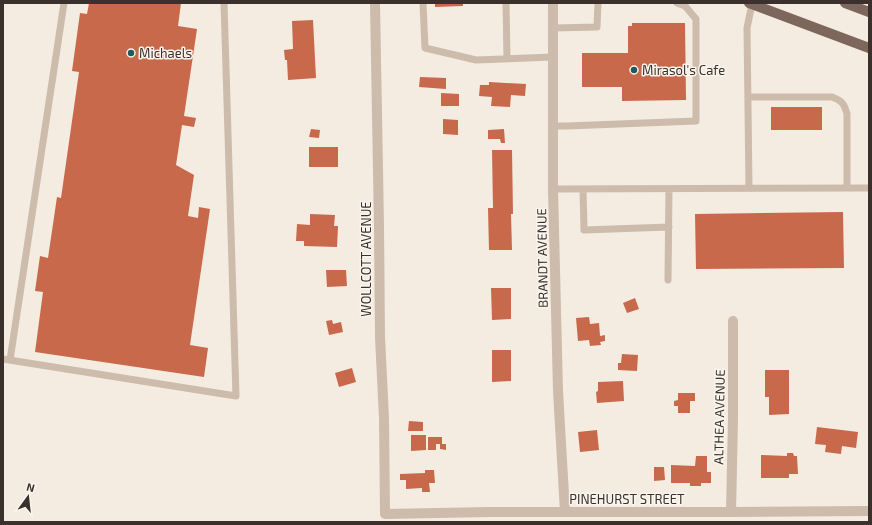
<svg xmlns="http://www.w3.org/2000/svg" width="872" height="525" viewBox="0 0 872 525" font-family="'Exo 2',sans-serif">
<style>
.building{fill:#c8694b}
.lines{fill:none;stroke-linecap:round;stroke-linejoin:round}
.lane{stroke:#cdbbac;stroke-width:7}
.street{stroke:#cdbbac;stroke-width:10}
.primary{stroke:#7d675c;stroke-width:10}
.poi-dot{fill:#1f5a5e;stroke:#fbf5ee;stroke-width:1.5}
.labels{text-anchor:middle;stroke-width:3;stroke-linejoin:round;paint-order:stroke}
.poi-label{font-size:13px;fill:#3b302b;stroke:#fbf5ee;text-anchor:start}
.street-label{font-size:13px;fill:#3b302b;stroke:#fbf5ee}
</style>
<rect width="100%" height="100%" fill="#f4ebe1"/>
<path class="building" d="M89,3H181L178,26L197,29L184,116L196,118L194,127L182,125L176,165L194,175L188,216L198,218L199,207L210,209L190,345L208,348L204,377L35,352L43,292L35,291L40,256L48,258L57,197L61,198L79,72L72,71L80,13L87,14Z
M435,3H463V6L435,7Z
M313,20L316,78L288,80L287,60H285L284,50L293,49L292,21Z
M632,23H685L686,100L622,101V87H582V53H628V26H632Z
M420,77L446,78V89L419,87Z
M489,82L526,84L525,96L511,95L510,107L491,106L492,97L479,96L480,85H489Z
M441,93L459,94V106H441Z
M771,107H822V130H771Z
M443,119L458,120V135L443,134Z
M311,129L320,130L319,138L309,137Z
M504,129L505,143H501L500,139H488V130Z
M309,147H338V167H309Z
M492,150H512L513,214H511L512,250H489L488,208H493Z
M843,212L844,268L696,269L695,214Z
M310,214L335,215L334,226H338L337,247L304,246V241H296L297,224L310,225Z
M326,270H346L347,286L327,287Z
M491,288H511V319L492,320Z
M635,298L639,309L627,313L623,303Z
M589,317L590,324L599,323L600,336L605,335V341L600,342L601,345L590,346L589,340L578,341L576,318Z
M332,320L333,324L341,322L343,332L329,335L326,321Z
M492,350H511V381L492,382Z
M622,354L638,355L637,371L618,370V363H621Z
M352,368L356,382L339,387L335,373Z
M765,370H789V414L769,415V397H765Z
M623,381L624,401L597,403L596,392L598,391V382Z
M678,393H695V401H690V413H678V406H674V401L678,400Z
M409,421L423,422V431H408Z
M817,427L858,432L856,448L842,446L841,454L825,452L826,445L815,444Z
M597,430L599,450L580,452L578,432Z
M411,435H426V450L411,451Z
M428,437H442V444H446V450L440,449V444H436V450H428Z
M787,453H793L794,456H797L798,474H789V478H761V455L787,456Z
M696,456H707V472H711V483H701V486H690V483H671V465L695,466Z
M654,467H664L665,480L654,481Z
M425,470H434L435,483H429L430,492H422V488L406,489V480H400V474L425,473Z"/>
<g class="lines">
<path class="lane" d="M423,3L425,48L476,60L553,57
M506,3L507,59
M553,28L597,27L598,3
M748,97H832C842,101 844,103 847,114V188
M553,126H567L696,121V19L685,6L677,3
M749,188L747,28L752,4
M553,189L869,188
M583,189L584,230L669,227
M668,280L669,189
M3,359L236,396L224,3
M10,360L64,3"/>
<path class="street" d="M375,3L379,226L380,337L384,418L385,514L490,512H731L869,511
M553,3V189L558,391L565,512
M731,512L733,419V321"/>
<path class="primary" d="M749,3L869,48
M845,3L869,12"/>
</g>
<g class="poi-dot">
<circle cx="131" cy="53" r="4"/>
<circle cx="634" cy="70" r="4"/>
</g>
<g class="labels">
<g class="poi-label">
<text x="139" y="58">Michaels</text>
<text x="642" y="75">Mirasol's Cafe</text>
</g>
<g class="street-label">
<text transform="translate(542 258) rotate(-91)" y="5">BRANDT AVENUE</text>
<text transform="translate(366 259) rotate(-90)" y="5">WOLLCOTT AVENUE</text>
<text transform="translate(719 417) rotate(-89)" y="5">ALTHEA AVENUE</text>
<text x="627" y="504">PINEHURST STREET</text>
</g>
</g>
<rect width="872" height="525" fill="none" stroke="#3b302b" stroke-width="8"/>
<g transform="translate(28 497) rotate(15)" stroke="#fbf5ee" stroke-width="3" paint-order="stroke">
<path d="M0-3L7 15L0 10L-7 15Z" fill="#3b302b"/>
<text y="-6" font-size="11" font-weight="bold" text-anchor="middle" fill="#3b302b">N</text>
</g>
</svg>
